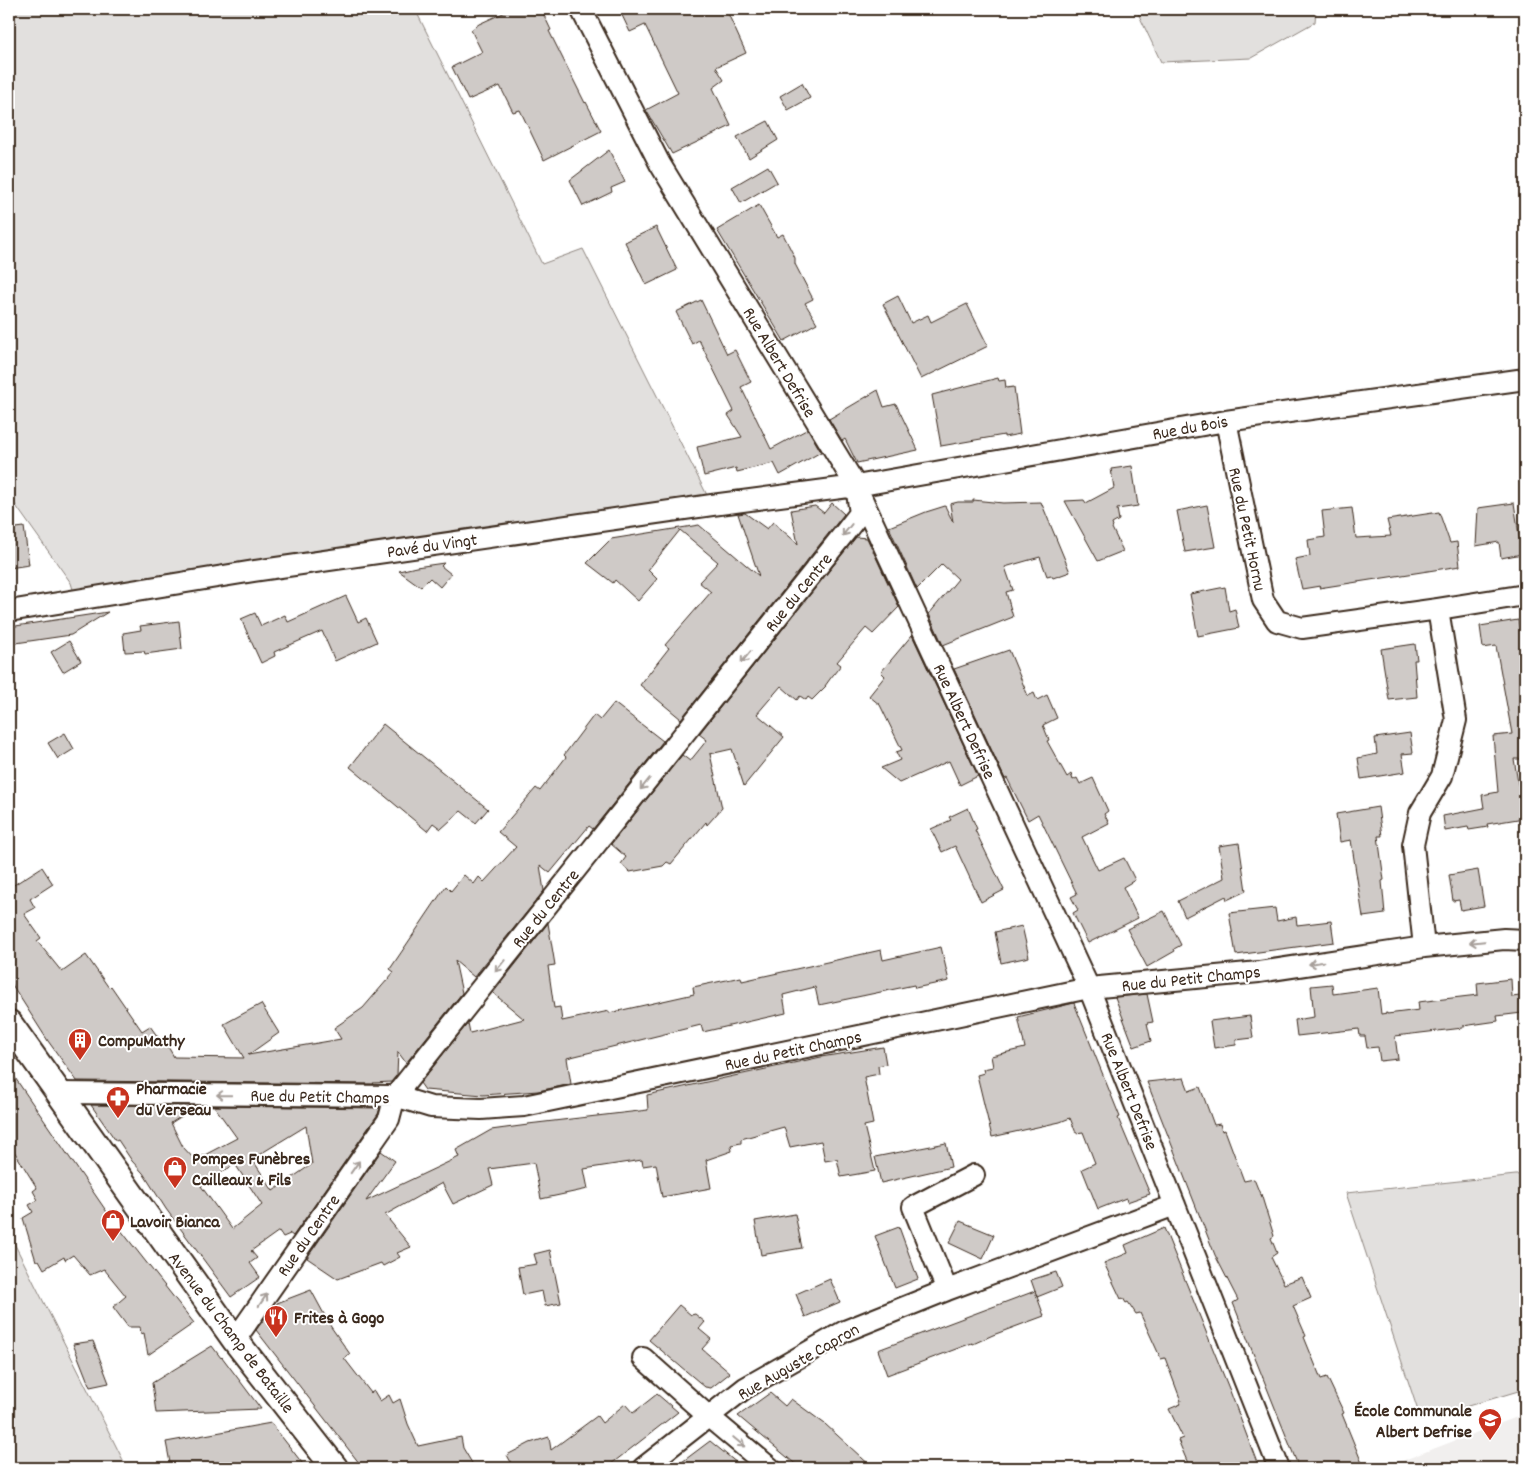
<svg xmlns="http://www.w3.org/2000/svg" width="1534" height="1477" viewBox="0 0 1534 1477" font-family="Dekko,sans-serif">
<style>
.built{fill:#f1efee}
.green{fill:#e2e0de;stroke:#8e857e}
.building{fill:#cfcac7;stroke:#3b2a1e;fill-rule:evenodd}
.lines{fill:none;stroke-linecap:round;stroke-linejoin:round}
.minor-casing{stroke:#3b2a1e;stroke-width:24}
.tertiary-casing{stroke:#3b2a1e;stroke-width:29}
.minor{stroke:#fff;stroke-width:20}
.tertiary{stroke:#fff;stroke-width:25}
.oneway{stroke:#a79f9a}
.labels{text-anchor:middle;stroke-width:4;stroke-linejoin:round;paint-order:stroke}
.street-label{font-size:18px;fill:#3b2a1e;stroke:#fff}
.poi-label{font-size:18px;font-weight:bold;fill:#3b2a1e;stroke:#fff;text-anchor:start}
</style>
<rect width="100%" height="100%" fill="#fff"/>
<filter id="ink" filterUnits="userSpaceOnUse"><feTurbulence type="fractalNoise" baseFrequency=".02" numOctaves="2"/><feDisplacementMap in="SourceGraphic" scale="10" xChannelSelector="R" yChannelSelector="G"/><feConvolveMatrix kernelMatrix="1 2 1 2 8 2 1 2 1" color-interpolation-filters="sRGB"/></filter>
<g filter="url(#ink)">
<path class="built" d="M1525,1414V1468H1383Z"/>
<path class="green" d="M9,9H415L542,264L583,249L712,505L76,599L71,583L9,496Z
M1136,9H1316L1315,22L1251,58L1161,62Z
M1525,1174V1389L1421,1420L1346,1193Z
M9,1233L127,1468H9Z"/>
<path class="building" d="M512,9H541L551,30L549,31L585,103L586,102L601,131L544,160L520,110L513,112L500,86L468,100L452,67L482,52L471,30L479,24Z
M619,9H726L746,53L716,67L724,80L713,88L731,126L672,154L646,110L678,93L645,25L630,32Z
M802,83L810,98L788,110L780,96Z
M768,121L778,140L749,158L737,137Z
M609,150L625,182L611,188L612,192L583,206L570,180Z
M768,166L777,182L741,203L732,187Z
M759,205L777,237L783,234L795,258V264L813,299L805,303L817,323L784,341L717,230Z
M656,227L677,270L646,285L625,242Z
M898,296L911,323L928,315L931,322L967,304L988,346L921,379L883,304Z
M701,300L727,354L735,350L751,382L741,387L771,449L808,429L821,452L780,475L774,463L737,472L736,468L704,476L697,447L742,437L728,415L734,411L699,340L692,344L676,312Z
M998,378L999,381L1005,380L1006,388L1014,387L1020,434L1004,437V435L941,446L932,395Z
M878,390L884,407L896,404L918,450L857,463L845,439L842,441L829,419Z
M1132,466L1138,506L1117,509L1119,520L1112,524L1113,527L1112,528L1123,551L1098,561L1065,501L1084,500L1086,503L1114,488L1111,469Z
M973,500L1003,503L1041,502L1070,572L1053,578L1051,575L1047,576L1040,557L1005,567L1013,590L1006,592L1013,617L943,645L929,614L958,579L942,564L917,589L889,527L926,512L945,506L953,522L950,504L958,502H973Z
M832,503L844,514L681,719L640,685L669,648L665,645L711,592L699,582L718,562L680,530L648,570L657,579L638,601L615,580L613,583L587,563L611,539L699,525L759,576L738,514L745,513L767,529L773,522L798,544L791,510L815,506L824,513Z
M1514,503L1522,554L1501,558L1499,542L1476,546L1478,508Z
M1207,505L1215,547L1185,552L1177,511Z
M1352,508L1356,538L1391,536L1387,520L1439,512L1450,543L1457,542L1460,566L1319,588L1320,586L1302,589L1295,559L1310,556L1308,540L1325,537L1322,511Z
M24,527L29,565L9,568V529Z
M856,537L867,538L899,607L873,634L866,628L837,662L841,665L830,679L825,686H826L812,700L808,697L806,700L800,696L797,700L781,686L757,714L784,737L744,786L732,749L710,754L722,808L707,825L706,822L671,864L667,862L663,866L630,872L621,864L626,857L611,844L682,755L690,761L707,740L699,734Z
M444,563L441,566L451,574L440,587L430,578L421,587L399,571L416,567Z
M1225,587L1229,611L1235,609L1239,628L1198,636L1190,594Z
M346,596L358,622L366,618L377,642L335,661L322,631L274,652L275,656L261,663L241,619L255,613L261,626L285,615L288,622Z
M108,612L71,635L9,644V627Z
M1518,620L1522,641L1525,640V759H1514L1524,818L1487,824L1488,827L1469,830L1468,827L1445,831L1443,816L1484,808L1482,795L1498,792L1493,736L1512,734L1496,646L1483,648L1480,626Z
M179,621L182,649L145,654L144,651L125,652L123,633L141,630L140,626Z
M912,635L978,776L960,785L949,761L899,783L881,768L900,760L896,752L902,750L880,705L869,696L885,676L881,672Z
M69,641L81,661L63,672L51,652Z
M1415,644L1417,660H1414L1417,697L1389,700L1381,649Z
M1009,650L1028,696L1034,693L1037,700L1047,695L1057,718L1043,725L1049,740L1047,741L1067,777L1071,774L1073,780L1077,778L1080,784L1093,778L1108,811L1104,814L1109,823L1082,837L1098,870L1124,858L1135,880L1123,887L1138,918L1088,943L1073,913L1078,910L1071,897L1077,894L1038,814L1028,820L1007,778L1005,779L954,669Z
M614,703L663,741L593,829L589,826L550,873L540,865L544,891L474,977L455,961L462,993L406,1063L398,1052L397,1075L391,1082L373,1083L374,1084L77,1081L48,1041L9,980V888L42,867L53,884L30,899L35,908L24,914L41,938L37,941L62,972L86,955L109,988L111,986L142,1031L150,1026L160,1040L163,1038L174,1057L244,1058L224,1024L261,1004L279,1033L248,1055L341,1039L334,1028L363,1008L394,972L390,969L446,886L451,891L464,875L474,884L479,877L484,882L516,847L498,832L536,788L540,791L566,757L564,755L594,715L600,720Z
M383,724L488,809L476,823L461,811L441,829L433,823L427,831L350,767Z
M65,733L74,749L58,759L48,743Z
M1410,733L1413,753L1402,754L1405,772L1361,779L1358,758L1377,754L1375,738Z
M1378,807L1382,836H1378L1384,880L1382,881L1385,914L1363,917L1351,840L1340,842L1336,814Z
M968,808L977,829L975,830L1004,890L981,902L955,846L942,852L931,829L951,820L949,817Z
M1239,843L1246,891L1227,900L1226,896L1185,917L1178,901L1224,878L1219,846Z
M1478,870L1484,906L1461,910L1459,900L1453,901L1449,875Z
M1275,908L1277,921L1296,917L1297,925L1331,921L1334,942L1236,955L1229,913Z
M1164,911L1181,945L1174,949L1175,951L1147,967L1127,929Z
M548,923L555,965L548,966L554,1008L560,1007L562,1021L609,1011V1013L694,994L693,987L741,977L742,981L881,950L883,960L941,947L949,981L915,988L914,985L819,1005L815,987L783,995L786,1013L703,1032L701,1025L567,1058L571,1084L538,1091L483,1095L425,1090L420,1083L468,1023L470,1033L524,1019L493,993Z
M1022,926L1029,957L1001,963L995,932Z
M1511,979L1512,997L1520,996L1522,1013L1497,1016L1498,1021L1463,1026V1028L1395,1036L1398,1059L1380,1061L1378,1047L1367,1048L1365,1036H1360L1359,1029L1297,1036L1295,1020L1314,1017L1311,986L1332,984L1333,994L1378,988L1381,1014L1387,1013V1014L1419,1010L1418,1002L1478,995L1477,983Z
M1147,994L1153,1022L1147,1023L1151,1041L1134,1047L1115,997Z
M1074,1003L1120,1117L1118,1118L1150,1194L1127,1202L1126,1198L1098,1209L1082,1169L1095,1163L1083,1132L1076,1133L1070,1118L1060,1122L992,1137L977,1075L984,1073L983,1069L993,1067L991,1056L1025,1048L1018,1017Z
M1250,1016L1253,1038L1236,1040V1045L1214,1048L1210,1021Z
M883,1047L886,1064L878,1066L879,1074L864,1077L873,1124L864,1126L875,1171L841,1177L837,1159L825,1161L821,1141L790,1147L784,1127L741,1139V1143L731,1145L732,1151L706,1160L711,1188L662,1197L656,1164L643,1166L642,1160L584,1169L588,1189L541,1199L534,1163L489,1169L493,1185L453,1204L442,1183L385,1215L411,1247L397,1253L400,1257L383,1266L381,1263L338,1279L307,1258L381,1151L395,1161L366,1201L459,1157L456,1150L491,1130L528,1125V1124L648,1110L647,1095L821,1057Z
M9,1069L109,1215L194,1323L148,1355L144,1333L141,1334L140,1327H128L113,1307L126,1296L104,1269L90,1275L73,1255L65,1260L64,1257L44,1269L39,1260L36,1261L23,1218L33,1212L29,1205L38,1200L33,1191L37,1188L9,1143Z
M1184,1078L1189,1091L1200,1087L1214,1125L1220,1124L1222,1131L1225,1130L1244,1181L1254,1179L1260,1194H1261L1274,1236L1271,1238L1277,1253L1271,1257L1284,1284L1302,1277L1311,1298L1293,1306L1306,1336L1304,1337L1321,1379L1327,1377L1344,1413L1342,1414L1364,1468H1299L1233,1303L1238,1300L1215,1255L1147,1082Z
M91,1105L204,1106L185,1114L171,1123L183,1147L195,1160L237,1138L214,1106L380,1108L378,1114L293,1236L289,1233L290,1234L283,1237L279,1231L251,1251L257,1258L250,1263L260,1277L231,1297L166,1209L143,1173L132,1161L118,1140L116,1141ZM306,1126L312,1164L273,1191L252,1159ZM235,1164L262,1205L232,1229L201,1186Z
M946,1143L951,1167L881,1183L875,1157Z
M795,1214L802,1248L761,1255L755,1221Z
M960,1221L994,1235L983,1259L949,1243Z
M899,1227L918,1279L895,1288L875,1236Z
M1164,1228L1230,1391L1259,1468H1190L1178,1440L1183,1438L1169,1409L1181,1404L1179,1401H1181L1165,1358L1161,1359L1140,1313L1136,1314L1128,1302L1126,1303L1123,1298L1121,1299L1104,1263L1128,1253L1125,1245Z
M550,1250L561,1303L545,1306L542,1291L523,1295L518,1267L537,1264L534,1254Z
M1056,1272L1062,1287L1037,1297L1031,1280Z
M830,1279L840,1302L805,1317L796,1294Z
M311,1290L331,1327L350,1354L344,1358L371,1393L374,1391L380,1401L389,1395L393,1403L400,1399L408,1424L418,1446L461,1437L463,1448L475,1468H363L256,1330L270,1311L276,1307L277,1303Z
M1035,1291L1044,1316L993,1335L973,1344L972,1343L887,1375L878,1350Z
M679,1305L691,1315L695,1314L705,1322L699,1329L711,1339L702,1349L730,1373L711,1388L705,1387L649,1340Z
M93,1341L109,1383L90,1387L73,1344Z
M212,1346L221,1358L222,1357L261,1409L156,1413L152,1383Z
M770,1393L785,1406L791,1399L825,1424L873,1468H800L738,1416Z
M657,1394L678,1412L606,1468H514L507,1455L530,1443L549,1437L551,1450L597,1416L602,1423L625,1404L633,1413Z
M271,1423L306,1468H171L166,1442Z
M710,1441L743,1468H674Z"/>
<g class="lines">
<g class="minor-casing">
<path id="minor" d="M581,9L660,164L856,486L1089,988L1279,1468
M1226,421L1263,600L1277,621L1302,628L1438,609L1525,595
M9,611L254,571L712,505L856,486L1226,421L1525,379
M1424,947L1413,845L1420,813L1442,776L1456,720L1438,609
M58,1093L395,1096L431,1107L481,1109L524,1106L1089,988L1259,972L1424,947L1504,939L1525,940
M947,1290L913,1207L974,1175
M235,1340L389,1119L395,1096L846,531L860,513L857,493
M643,1358L708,1416L770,1468
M643,1468L745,1388L845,1331L947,1290L1175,1205"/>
</g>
<g class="tertiary-casing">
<path id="tertiary" d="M9,1023L235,1340L335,1468"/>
</g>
<use href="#minor" class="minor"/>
<use href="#tertiary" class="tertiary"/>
</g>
<defs><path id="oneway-shaft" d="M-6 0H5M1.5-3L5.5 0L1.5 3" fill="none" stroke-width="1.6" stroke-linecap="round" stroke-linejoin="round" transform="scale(1.25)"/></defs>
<g class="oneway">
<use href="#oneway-shaft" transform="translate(847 530) rotate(128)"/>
<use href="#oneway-shaft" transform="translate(746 657) rotate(129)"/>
<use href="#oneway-shaft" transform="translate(645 784) rotate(129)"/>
<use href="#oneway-shaft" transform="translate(1477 942) rotate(174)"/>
<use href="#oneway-shaft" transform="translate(1316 963) rotate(171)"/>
<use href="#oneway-shaft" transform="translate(500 966) rotate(129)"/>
<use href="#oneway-shaft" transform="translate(224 1095) rotate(-179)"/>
<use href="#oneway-shaft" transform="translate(355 1167) rotate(-55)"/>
<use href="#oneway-shaft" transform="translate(263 1300) rotate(-55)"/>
<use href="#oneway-shaft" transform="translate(739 1442) rotate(40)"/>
</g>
</g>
<defs>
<g id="building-pin" transform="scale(1.25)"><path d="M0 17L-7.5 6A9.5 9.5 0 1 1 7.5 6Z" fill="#c8321e" stroke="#fff"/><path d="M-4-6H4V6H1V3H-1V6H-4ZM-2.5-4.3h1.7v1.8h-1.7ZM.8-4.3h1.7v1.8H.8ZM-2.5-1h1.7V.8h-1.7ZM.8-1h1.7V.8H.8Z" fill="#fff"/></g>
<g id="pharmacy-pin" transform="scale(1.25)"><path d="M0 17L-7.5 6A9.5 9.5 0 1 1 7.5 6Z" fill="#c8321e" stroke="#fff"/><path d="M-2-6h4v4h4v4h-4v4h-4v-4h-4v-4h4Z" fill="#fff"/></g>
<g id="shop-pin" transform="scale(1.25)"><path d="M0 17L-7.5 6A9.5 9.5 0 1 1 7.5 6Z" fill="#c8321e" stroke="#fff"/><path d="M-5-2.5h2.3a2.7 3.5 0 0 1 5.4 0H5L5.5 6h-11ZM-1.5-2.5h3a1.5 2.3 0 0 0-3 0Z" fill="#fff"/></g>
<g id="restaurant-pin" transform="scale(1.25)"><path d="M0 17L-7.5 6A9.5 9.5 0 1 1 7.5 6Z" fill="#c8321e" stroke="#fff"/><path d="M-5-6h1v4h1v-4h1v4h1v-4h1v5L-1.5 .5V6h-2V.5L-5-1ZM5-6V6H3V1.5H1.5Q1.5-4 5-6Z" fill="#fff"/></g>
<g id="school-pin" transform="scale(1.25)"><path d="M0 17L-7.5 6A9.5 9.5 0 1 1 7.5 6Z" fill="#c8321e" stroke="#fff"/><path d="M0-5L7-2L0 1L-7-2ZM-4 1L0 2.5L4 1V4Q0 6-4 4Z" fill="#fff"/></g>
</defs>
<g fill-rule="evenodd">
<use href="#building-pin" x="80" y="1040"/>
<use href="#pharmacy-pin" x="118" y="1098"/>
<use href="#shop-pin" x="175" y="1168"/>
<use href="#shop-pin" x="113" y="1221"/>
<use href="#restaurant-pin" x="276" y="1317"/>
<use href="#school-pin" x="1490" y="1420"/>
</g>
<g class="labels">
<g class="street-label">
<text transform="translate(780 362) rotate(59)" y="6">Rue Albert Defrise</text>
<text transform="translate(1190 427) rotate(-10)" y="6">Rue du Bois</text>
<text transform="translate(1248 529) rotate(78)" y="6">Rue du Petit Hornu</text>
<text transform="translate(432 545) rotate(-8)" y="6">Pavé du Vingt</text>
<text transform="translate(798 592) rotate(-51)" y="6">Rue du Centre</text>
<text transform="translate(965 721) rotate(65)" y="6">Rue Albert Defrise</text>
<text transform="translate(545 908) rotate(-51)" y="6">Rue du Centre</text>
<text transform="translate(1191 978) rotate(-6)" y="6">Rue du Petit Champs</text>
<text transform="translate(793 1050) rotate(-12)" y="6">Rue du Petit Champs</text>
<text transform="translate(1130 1091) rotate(68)" y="6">Rue Albert Defrise</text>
<text transform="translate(320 1096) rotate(1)" y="6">Rue du Petit Champs</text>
<text transform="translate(308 1235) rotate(-55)" y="6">Rue du Centre</text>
<text transform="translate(232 1332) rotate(53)" y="6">Avenue du Champ de Bataille</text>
<text transform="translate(798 1361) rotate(-30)" y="6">Rue Auguste Capron</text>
</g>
<g class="poi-label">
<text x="98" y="1046">CompuMathy</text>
<text x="136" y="1094">Pharmacie<tspan x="136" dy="21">du Verseau</tspan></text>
<text x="192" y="1164">Pompes Funèbres<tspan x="192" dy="21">Cailleaux &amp; Fils</tspan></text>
<text x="130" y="1227">Lavoir Bianca</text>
<text x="294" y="1323">Frites à Gogo</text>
<text x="1472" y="1416" text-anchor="end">École Communale<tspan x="1472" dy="21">Albert Defrise</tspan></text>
</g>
</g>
<rect width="1534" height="1477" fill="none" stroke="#fff" stroke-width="30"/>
<rect x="15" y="15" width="1504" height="1447" fill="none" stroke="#3b2a1e" stroke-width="2" filter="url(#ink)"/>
</svg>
